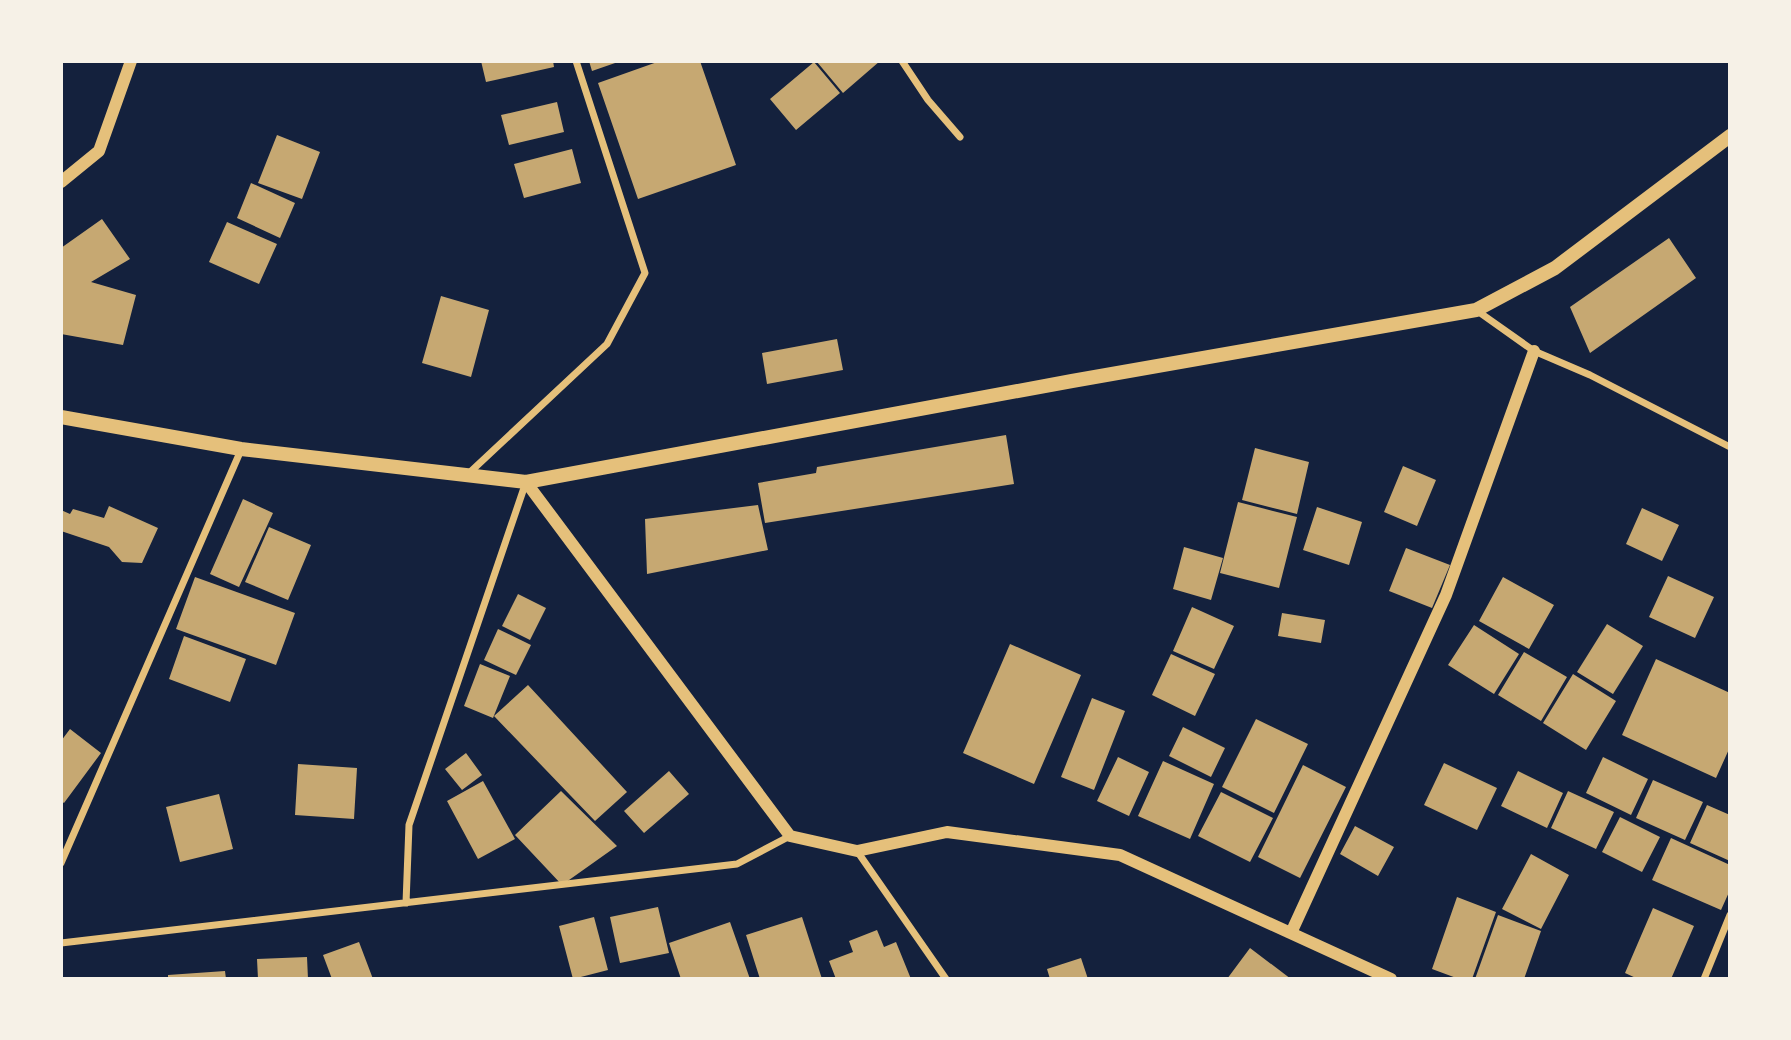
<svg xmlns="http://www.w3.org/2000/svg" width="1791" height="1040" viewBox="0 0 1791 1040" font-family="Helvetica,sans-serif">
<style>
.building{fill:#c6a872}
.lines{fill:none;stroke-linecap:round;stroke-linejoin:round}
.minor{stroke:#e5c07b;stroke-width:7}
.tertiary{stroke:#e5c07b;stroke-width:12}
.secondary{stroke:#e5c07b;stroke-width:14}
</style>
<rect width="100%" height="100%" fill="#14213d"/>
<path class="building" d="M481,61H553L554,67L486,82Z
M589,61H618V62L592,71Z
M660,61H700L736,165L638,199L598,83Z
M819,61H880L843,93L817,62Z
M814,62L840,93L796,130L770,99Z
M557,102L564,132L509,145L501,115Z
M277,135L320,152L302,199L258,183Z
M572,149L581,183L524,198L514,164Z
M251,183L295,203L280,238L237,218Z
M102,219L130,259L91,282L136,295L123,345L61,334V248Z
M227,222L277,244L259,284L209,262Z
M1669,238L1696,278L1590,353L1570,307Z
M441,296L489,310L471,377L422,363Z
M837,339L843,370L767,384L762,353Z
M1006,435L1014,484L765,523L758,483L816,473L817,467Z
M1255,448L1309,462L1297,514L1242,500Z
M1403,466L1436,480L1417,526L1384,512Z
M243,499L273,513L239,587L210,574Z
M1238,502L1297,517L1279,588L1220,573Z
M758,505L768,550L647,574L645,519Z
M109,506L158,528L142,563L122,562L109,547L61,531V510L70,514L73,509L104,518Z
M1317,507L1362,522L1349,565L1303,550Z
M1642,508L1679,525L1662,561L1626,544Z
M269,527L311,545L288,600L245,582Z
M1184,547L1223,558L1211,600L1173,589Z
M1406,548L1450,565L1432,608L1389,591Z
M1668,576L1714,597L1695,638L1649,617Z
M195,577L295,613L276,665L176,629Z
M1503,577L1554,605L1529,649L1479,621Z
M518,594L546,608L530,640L502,626Z
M1192,607L1234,626L1214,669L1173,651Z
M1282,613L1325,620L1321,643L1278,636Z
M1607,624L1643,646L1613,694L1577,672Z
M1474,625L1519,654L1494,694L1448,665Z
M498,629L531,645L516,675L484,660Z
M184,636L246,659L230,702L169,679Z
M1010,644L1081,675L1034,784L963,753Z
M1524,652L1567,677L1541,721L1498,695Z
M1171,654L1215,674L1195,716L1152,695Z
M1656,659L1730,693V747L1716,778L1622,735Z
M480,664L510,676L493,718L464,706Z
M1573,674L1616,701L1586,750L1543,723Z
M528,685L627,792L595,821L494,716Z
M1092,698L1125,711L1094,790L1061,777Z
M1256,719L1308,744L1274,813L1222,787Z
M1183,727L1225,748L1211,777L1169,756Z
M70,729L101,753L64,803L61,801V741Z
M466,753L482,775L462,790L445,769Z
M1118,757L1149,772L1129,816L1097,801Z
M1603,757L1648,779L1631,815L1586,793Z
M1163,761L1214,784L1190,839L1138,816Z
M1444,763L1497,788L1477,830L1424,805Z
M298,764L357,768L354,819L295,815Z
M1303,765L1346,787L1300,878L1258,857Z
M669,771L689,794L644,833L624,811Z
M1518,771L1563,793L1547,828L1501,806Z
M1653,780L1703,802L1685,840L1636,818Z
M483,781L515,839L478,859L447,801Z
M561,791L617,846L562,885L515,835Z
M1568,791L1614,812L1596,849L1551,828Z
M1221,792L1273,818L1250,862L1198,836Z
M219,794L233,849L180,862L166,807Z
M1707,805L1730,815V861L1690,843Z
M1620,817L1660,837L1642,872L1602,852Z
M1355,826L1394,847L1378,876L1340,854Z
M1671,838L1730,865V890L1721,910L1652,880Z
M1531,854L1569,875L1541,929L1502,909Z
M1457,897L1496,912L1472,979H1459L1432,969Z
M658,907L669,953L620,963L610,917Z
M1653,908L1694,926L1671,979H1638L1625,973Z
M1498,915L1541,931L1524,979H1475Z
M594,917L608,970L573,979L559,926Z
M802,917L822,979H760L746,935Z
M730,922L750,979H681L669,943Z
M877,930L884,947L896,942L911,979H836L829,961L853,952L849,941Z
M359,942L373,979H332L323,955Z
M1250,948L1291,979H1227Z
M307,957L308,979H258L257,959Z
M1081,958L1088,979H1050L1047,969Z
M225,971L226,979H168V975Z"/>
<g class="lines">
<path class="minor" d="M902,61L928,100L960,137
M1476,310L1534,351L1590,375L1730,447
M467,475L607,344L645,273L576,61
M857,851L946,979
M61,863L241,450
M406,903L409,825L526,482
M61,943L737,864L790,836
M1704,979L1730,915"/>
<path class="tertiary" d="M61,182L99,151L131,61
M526,482L790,836L857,851L947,832L1120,855L1391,979
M1291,933L1446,595L1534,351"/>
<path class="secondary" d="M61,417L241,449L526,482L1072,381L1476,310L1555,268L1730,136"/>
</g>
<rect width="1791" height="1040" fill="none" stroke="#f6f1e7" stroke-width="126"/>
</svg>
